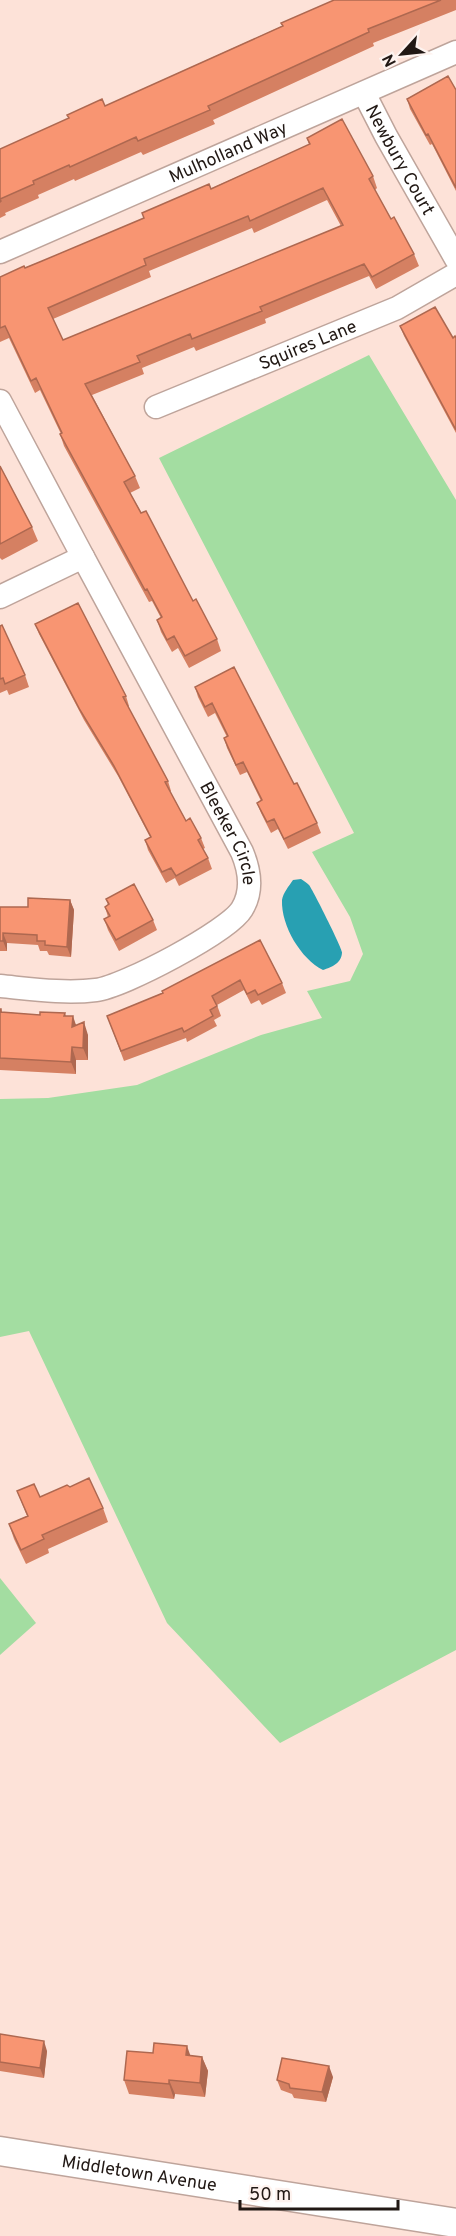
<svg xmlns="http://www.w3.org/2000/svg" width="456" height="2236" viewBox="0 0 456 2236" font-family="Overpass,sans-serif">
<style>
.green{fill:#a3dda1}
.water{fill:#28a0b2}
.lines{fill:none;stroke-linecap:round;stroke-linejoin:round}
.minor-casing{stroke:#bea49b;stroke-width:25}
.major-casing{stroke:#bea49b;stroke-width:31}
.minor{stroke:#fff;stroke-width:22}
.major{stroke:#fff;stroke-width:28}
.wall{fill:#d58062;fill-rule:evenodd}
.shaded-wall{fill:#ae6850}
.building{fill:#f89572;stroke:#ae6850;stroke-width:1.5;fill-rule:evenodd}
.labels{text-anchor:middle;stroke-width:6;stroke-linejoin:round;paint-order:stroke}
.street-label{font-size:18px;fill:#211814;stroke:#fef3ef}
</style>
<rect width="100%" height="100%" fill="#fde2d8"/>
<path class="green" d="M369,355L456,500V1650L280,1743L167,1623L29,1331L0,1337V1099L48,1098L137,1085L261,1035L322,1018L307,991L350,981L363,954L350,917L312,852L354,833L159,458Z
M0,1578L36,1623L0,1655Z"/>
<path class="water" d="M301,879C304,881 307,883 309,885C313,890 342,948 342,952C342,963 332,967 323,970C301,959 281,926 282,900C283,893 289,886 293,880Z"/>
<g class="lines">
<g class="minor-casing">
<g id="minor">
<path id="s1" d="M364,93L386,136L456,259"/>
<path id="s2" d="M0,252L456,52"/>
<path d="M0,401L83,557"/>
<path id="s3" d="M156,407L397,308L456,274"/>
<path id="s4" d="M0,597L83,557L242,852C250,871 253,891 242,909C229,931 123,987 96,990C65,994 31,989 0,986"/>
</g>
</g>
<g class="major-casing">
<g id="major">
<path id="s5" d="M0,2151L456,2223"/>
</g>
</g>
<use href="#minor" class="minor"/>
<use href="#major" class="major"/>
</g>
<path class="wall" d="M334,0H456V10L373,43L374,46L213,120L215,124L143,155L141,152L75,181L74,179L38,195L39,198L5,213L6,215L0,218V149L105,106L282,26Z
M456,90V191L432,144L430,145L410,109L407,99Z
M307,138L373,176L377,188L375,190L391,219L414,254L419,266L376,289L369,276L265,319L266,323L196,351L194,347L142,368L144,374L92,395L135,476L140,488L130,493L193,601L217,639L221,651L189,668L178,648L172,652L161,632L157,620L161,618L152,601L149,602L64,446L60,434H61L40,390L35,393L9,338L0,342V277L42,261L144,218L309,145ZM327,200L341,226L63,340L53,319L151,277L149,271L252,228L254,233Z
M400,326L453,338H456V433L404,336Z
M0,466L32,527L38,541L2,560L0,558Z
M35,624L126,696L129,706L128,707L168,781L171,791H170L186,821L201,838L205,848L203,849L208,858L212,869L179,886L175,878L166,883L148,850L145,840L150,837L118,776L84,720L39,634Z
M0,626L25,675L29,687L9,695L7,690L0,693Z
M195,687L294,784L317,823L321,833L288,849L278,829L271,833L261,813L257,803L261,801L247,772L240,775L227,748L224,738L227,737L215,713L208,717L198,697Z
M106,899L153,920L157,930L119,951L108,930L104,919L108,917L105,907L108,905Z
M70,900L74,910L71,957L49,955L47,951H40L38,945L7,943V951H0V907H28Z
M260,940L282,983L286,993L262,1005L259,1000L251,1004L244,990L217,1005L221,1016L214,1020L217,1026L187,1042L186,1038L124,1061L107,1016L163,993Z
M0,1009H1L2,1012L40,1015L65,1013L66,1016L88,1035V1060H76V1074L0,1070Z
M17,1491L40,1497L103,1508L108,1522L48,1549L49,1553L26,1564L14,1539L9,1524L27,1516Z
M0,2034L47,2051L44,2078L0,2071Z
M153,2053L202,2057L208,2071L205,2097L175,2094L174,2099L129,2094L124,2080Z
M333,2077L326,2102L294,2098L292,2094L281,2090L277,2080Z"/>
<path class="shaded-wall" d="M70,900L74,910L71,957L67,947Z
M3,933L7,943V951L3,941Z
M73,1016L77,1028L72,1027Z
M84,1022L88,1035V1060L83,1048Z
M72,1047L76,1060V1074L71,1062Z
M44,2041L47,2051L44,2078L40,2068Z
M187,2046L192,2060L186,2055Z
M202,2057L208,2071L205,2097L200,2083Z
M329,2066L333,2077L326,2102L322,2092Z
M169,2080L175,2094L174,2099L169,2084Z"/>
<path class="building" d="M334,0H441L368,29L369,32L208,106L210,110L138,141L136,137L70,167L69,165L33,181L34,184L0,199L1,201L0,202V149L69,118L67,115L102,99L105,106L283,26L281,23Z
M448,76L456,90V188L428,134L426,135L407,99Z
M342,119L373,176L369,179L391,219L394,217L414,254L372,277L364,264L260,307L262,311L192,339L190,334L137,356L140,362L85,384L135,476L124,482L141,513L146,511L193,601L196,599L217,639L185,656L174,636L167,640L157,620L162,617L147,589L145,590L60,434L62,433L36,378L31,381L5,326L0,328V277L24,266L25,268L42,261L144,218L142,213L209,184L211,189L310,144L307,138ZM323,188L343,225L63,340L48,308L146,265L144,259L248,216L250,221Z
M435,307L453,338L455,336L456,338V430L400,326Z
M0,466L32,527L0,544Z
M78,603L126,696L123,697L168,781L165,782L186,821L190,818L201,838L198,840L208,858L176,876L171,868L162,872L145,840L151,837L114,766L80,710L35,624Z
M2,625L25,675L5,684L3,678L0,679V626Z
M234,667L294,784L297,783L317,823L284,839L274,819L267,822L257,803L262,800L243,762L236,765L224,738L228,736L212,703L205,707L195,687Z
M134,884L153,920L116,940L104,919L110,916L105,907L109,904L106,899Z
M28,898L70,900L67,947L45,945V941H37V935L3,933V941H0V907H28Z
M260,940L282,983L258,995L255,990L247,994L240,980L212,996L217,1006L210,1010L213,1016L184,1032L182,1028L121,1051L107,1016L163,993L162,991Z
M0,1009H1V1012L40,1015V1012L65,1013L64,1016H73L72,1027L84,1022L83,1048L72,1047L71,1062L0,1058Z
M89,1478L103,1508L42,1535L44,1539L21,1550L9,1524L28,1516L17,1491L34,1484L40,1497L67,1485L70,1487Z
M0,2034L44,2041L40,2068L0,2062Z
M154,2043L187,2046L186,2055L202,2057L200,2083L169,2080V2084L124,2080L127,2051L153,2053Z
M282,2058L329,2066L322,2092L290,2088L289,2084L277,2080Z"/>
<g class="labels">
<g class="street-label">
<text dy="6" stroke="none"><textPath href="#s2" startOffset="249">Mulholland Way</textPath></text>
<text dy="6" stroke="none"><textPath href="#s1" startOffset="76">Newbury Court</textPath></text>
<text dy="6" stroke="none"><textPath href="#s3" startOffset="164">Squires Lane</textPath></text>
<text dy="6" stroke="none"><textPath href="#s4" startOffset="405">Bleeker Circle</textPath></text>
<text dy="6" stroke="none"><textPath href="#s5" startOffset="141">Middletown Avenue</textPath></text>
</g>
</g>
<g transform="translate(402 54) rotate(243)" stroke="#fef3ef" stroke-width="4.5" paint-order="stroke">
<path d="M0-4.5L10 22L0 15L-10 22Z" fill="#211814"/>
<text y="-9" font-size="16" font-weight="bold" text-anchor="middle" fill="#211814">N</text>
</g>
<path d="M240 2200v9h158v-9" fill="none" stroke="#211814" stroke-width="3"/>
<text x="249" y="2200" font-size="18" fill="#211814" stroke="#fef3ef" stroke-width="4.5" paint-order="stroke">50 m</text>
</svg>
